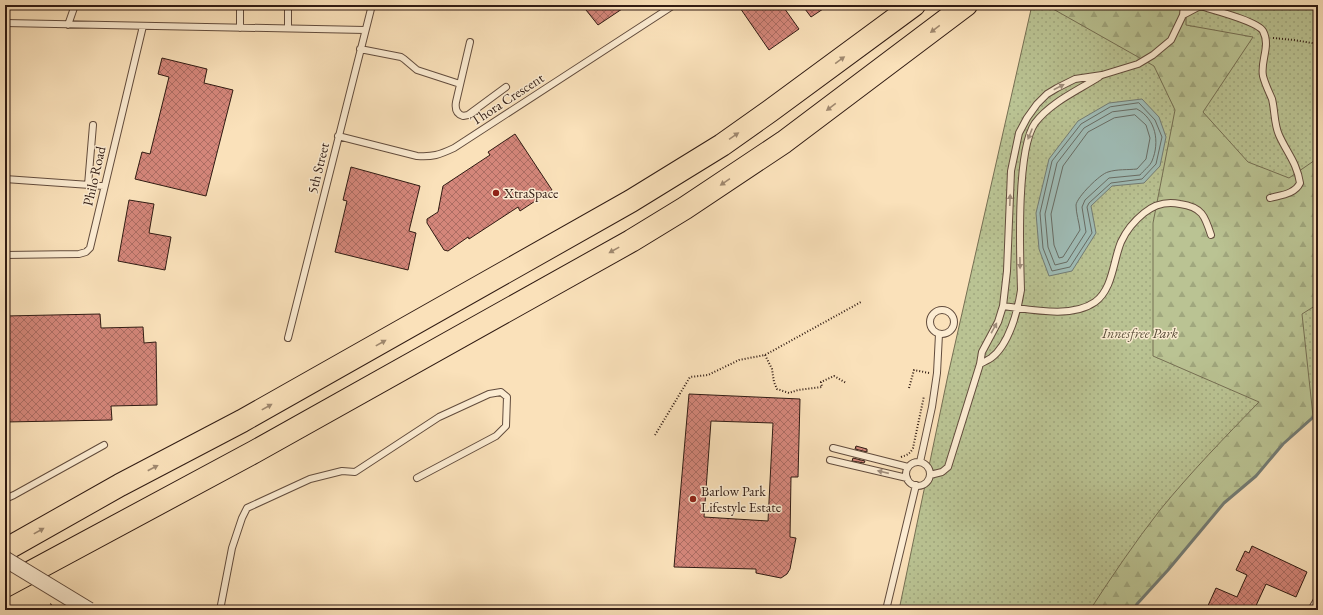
<svg xmlns="http://www.w3.org/2000/svg" width="1323" height="615" viewBox="0 0 1323 615" font-family="'EB Garamond',serif">
<style>
.green{fill:url(#green-dots);stroke:#756f53}
.forest{fill:url(#forest-firs);stroke:#756f53}
.water{fill:#9fbcb6;stroke:#737c75}
.lines{fill:none;stroke-linecap:round;stroke-linejoin:round}
.shore{stroke:#686c64;stroke-width:1}
.stream{stroke:#737c75;stroke-width:3}
.building{fill:url(#building-cross-hatch);stroke:#301b13;fill-rule:evenodd}
.service-casing{stroke:#624c3d;stroke-width:8}
.motorway-casing{stroke:#301b13;stroke-width:24}
.path{stroke:#301b13;stroke-width:2;stroke-dasharray:1 2;stroke-linecap:butt}
.service{stroke:#fcecd2;stroke-width:6}
.motorway{stroke:#fae1ba;stroke-width:22}
.tertiary-bridge-casing{stroke:#624c3d;stroke-width:17;stroke-linecap:butt}
.path-bridge{stroke:#301b13;stroke-width:2;stroke-dasharray:1 2;stroke-linecap:butt}
.tertiary-bridge{stroke:#fcecd2;stroke-width:15}
.oneway{fill:#9f886f}
.oneway2{fill:#a08e7c}
.poi-dot{fill:#8f2418;stroke:#fcecd2;stroke-width:1.5}
.labels{text-anchor:middle;stroke-width:3;stroke-linejoin:round;paint-order:stroke}
.street-label{font-size:14px;fill:#301b13;stroke:#fcecd2}
.poi-label{font-size:14px;fill:#301b13;stroke:#fcecd2;text-anchor:start}
.park-label{font-size:14px;font-style:italic;fill:#594d39;stroke:#fcecd2}
</style>
<defs>
<pattern id="green-dots" width="8" height="8" patternUnits="userSpaceOnUse"><rect width="8" height="8" fill="#bac393"/><path d="M2 2h.1M6 6h.1" fill="none" stroke="#a0a77e" stroke-width="1.8" stroke-linecap="round"/></pattern>
<pattern id="forest-firs" width="22" height="20" patternUnits="userSpaceOnUse"><rect width="22" height="20" fill="#bac393"/><path d="M5 1l3.5 6h-7zM16 11l3.5 6h-7z" fill="#a0a77e"/></pattern>
<pattern id="building-cross-hatch" width="8" height="8" patternUnits="userSpaceOnUse"><rect width="8" height="8" fill="#d4867a"/><path d="M0 0l8 8M0 8l8-8" fill="none" stroke="#ac6d63"/></pattern>
</defs>
<rect width="100%" height="100%" fill="#fae1ba"/>
<filter id="stains"><feTurbulence type="fractalNoise" baseFrequency=".005" numOctaves="4"/><feColorMatrix values="0 0 0 0 .2 0 0 0 0 .09 0 0 0 0 .02 0 0 0 .5 -.17"/></filter>
<radialGradient id="worn" r=".72"><stop offset=".6" stop-color="#630" stop-opacity="0"/><stop offset="1" stop-color="#630" stop-opacity=".3"/></radialGradient>
<path class="green" d="M1032,5H1318V413L1283,444L1256,476L1224,503L1168,570L1137,604L1134,610H899L948,375Z"/>
<path class="forest" d="M1046,5H1186V25L1253,37L1203,112L1248,162L1289,178L1318,158V304L1302,314L1313,416L1283,444L1256,476L1224,503L1168,570L1137,604L1134,610H1090C1112,576 1135,542 1160,510C1191,472 1225,437 1259,402L1153,356V223L1175,110L1154,66Z"/>
<path class="water" d="M1142,99L1159,117L1166,137L1160,166L1144,183L1112,186L1091,206L1096,233L1072,271L1049,276L1039,249L1036,213L1049,159L1078,121L1109,103Z"/>
<g class="lines">
<path class="shore" d="M1139,103L1155,120L1162,137L1156,164L1142,179L1111,183L1089,203L1087,207L1092,233L1070,267L1052,271L1043,248L1040,213L1052,161L1081,124L1110,107Z
M1137,109C1156,119 1160,142 1152,161C1150,166 1143,171 1140,175L1109,178L1085,200L1082,207L1086,232L1067,262L1055,265L1048,247L1045,214L1057,163L1084,128L1112,112Z
M1135,115L1146,125L1150,138L1146,159L1137,169C1128,170 1117,169 1108,172C1100,174 1077,197 1076,205C1076,213 1079,222 1080,230L1063,257L1059,258L1054,245L1051,214L1063,166L1088,132L1114,118Z"/>
<path class="stream" d="M1134,610L1137,604L1168,570L1224,503L1256,476L1283,444L1318,413"/>
</g>
<path class="building" d="M582,5H628L598,25Z
M738,5H782L799,29L769,50Z
M802,5H829L811,17Z
M162,58L207,69L204,83L233,90L206,196L135,179L142,152L150,154L169,77L158,74Z
M515,134L552,190L520,211L518,207L469,239L468,237L448,251L444,250L427,223V219L438,212L443,186L490,155L488,152Z
M351,167L420,186L409,231L416,233L408,270L335,252L347,201L343,200Z
M129,200L154,204L149,233L171,237L165,270L118,261Z
M100,314L101,328L143,327L144,343L156,342L157,405L111,406L112,420L5,422V316Z
M689,394L800,399L798,477H791L790,537L796,538L790,569L787,574L781,578L756,573V569L674,567ZM711,421L773,423L768,521L704,517Z
M856,446L867,449V452L855,449Z
M853,458L865,461L864,463L852,461Z
M1252,546L1307,572L1296,597L1266,584L1254,610H1206L1216,588L1237,597L1247,575L1236,570L1245,551L1249,553Z"/>
<g class="lines">
<g class="service-casing">
<path id="service" d="M240,5V28
M1200,6C1213,10 1257,21 1263,31C1271,46 1260,61 1263,76C1265,84 1269,92 1272,99C1275,111 1274,124 1279,135C1287,153 1297,163 1300,183C1295,194 1281,195 1270,198
M1183,15L1202,5
M5,23L365,30
M68,25L75,5
M288,28V5
M470,42L456,102C455,108 456,114 463,116L468,115L506,87
M360,49L401,57L404,59L417,70L460,84
M338,136L417,156C433,157 439,155 454,148L674,5
M5,179L104,186
M88,185L93,125
M5,255L79,254L86,252L90,248L143,26
M1003,306C1029,309 1071,319 1095,302C1113,289 1113,261 1121,242C1126,231 1134,221 1144,213C1155,204 1166,201 1180,204C1202,207 1205,216 1211,235
M930 322a12 12 0 1 1 24 0a12 12 0 1 1-24 0Z
M288,338L372,5
M980,364C984,362 988,360 991,358C1009,345 1018,310 1021,290C1020,255 1016,150 1035,123C1051,102 1077,91 1099,77
M833,448L908,467
M830,460L907,478
M920,462L932,407L937,373L939,334
M906 474a12 12 0 1 1 24 0a12 12 0 1 1-24 0Z
M930,475L942,472L948,467L980,364L982,352L998,322L1003,306L1007,271L1011,171L1019,133L1027,118L1037,104L1047,94L1057,88L1075,79L1102,75L1138,64L1153,55L1171,40L1183,15L1184,5
M5,499L14,495L104,445
M220,610L232,548L242,518L247,508L310,479L342,471L355,472L439,417L489,394L501,392L507,397L506,426L496,436L417,478
M886,610L916,485
M1311,610L1318,598"/>
</g>
<g class="motorway-casing">
<path id="motorway" d="M5,550L120,485L242,421L631,201L722,145L770,111L914,5
M5,586L254,452L631,241L685,208L784,142L966,5"/>
</g>
<path class="path" d="M1273,38L1294,40L1318,44
M765,355L772,369L774,382L777,389L789,393L798,390L822,387L821,382L834,376L846,383
M909,388L914,370L929,373
M655,435L690,377L708,375L739,360L765,355L861,302
M901,457C907,455 910,454 913,448L924,396"/>
<use href="#service" class="service"/>
<use href="#motorway" class="motorway"/>
<g class="tertiary-bridge-casing">
<path id="tertiary-bridge" d="M5,559L89,610"/>
</g>
<path class="path-bridge" d="M48,610L52,602"/>
<use href="#tertiary-bridge" class="tertiary-bridge"/>
</g>
<defs><path id="oneway-solid" d="M-6-.8H1V-3.2L6.5 0L1 3.2V.8H-6Z"/></defs>
<g class="oneway">
<use href="#oneway-solid" transform="translate(935 29) rotate(143)"/>
<use href="#oneway-solid" transform="translate(840 60) rotate(-36)"/>
<use href="#oneway-solid" transform="translate(831 107) rotate(143)"/>
<use href="#oneway-solid" transform="translate(734 136) rotate(-34)"/>
<use href="#oneway-solid" transform="translate(725 182) rotate(146)"/>
<use href="#oneway-solid" transform="translate(614 250) rotate(151)"/>
<use href="#oneway-solid" transform="translate(381 343) rotate(-29)"/>
<use href="#oneway-solid" transform="translate(267 407) rotate(-29)"/>
<use href="#oneway-solid" transform="translate(153 468) rotate(-28)"/>
<use href="#oneway-solid" transform="translate(39 531) rotate(-29)"/>
</g>
<g class="oneway2">
<use href="#oneway-solid" transform="translate(1059 87) rotate(-27)"/>
<use href="#oneway-solid" transform="translate(1030 134) rotate(112)"/>
<use href="#oneway-solid" transform="translate(1010 200) rotate(-88)"/>
<use href="#oneway-solid" transform="translate(1020 263) rotate(89)"/>
<use href="#oneway-solid" transform="translate(994 328) rotate(-61)"/>
<use href="#oneway-solid" transform="translate(883 472) rotate(-167)"/>
</g>
<g class="poi-dot">
<circle cx="496" cy="193" r="4"/>
<circle cx="693" cy="499" r="4"/>
</g>
<g class="labels">
<g class="street-label">
<text transform="translate(507 99) rotate(-33)" y="5">Thora Crescent</text>
<text transform="translate(318 168) rotate(-76)" y="5">5th Street</text>
<text transform="translate(94 176) rotate(-77)" y="5">Philo Road</text>
</g>
<g class="poi-label">
<text x="504" y="198">XtraSpace</text>
<text x="701" y="496">Barlow Park<tspan x="701" dy="16">Lifestyle Estate</tspan></text>
</g>
<g class="park-label">
<text x="1140" y="338">Innesfree Park</text>
</g>
</g>
<rect width="1323" height="615" fill="none" stroke="#fae1ba" stroke-width="20"/>
<rect x="6" y="6" width="1311" height="603" fill="none" stroke="#301b13" stroke-width="2"/>
<rect x="10" y="10" width="1303" height="595" fill="none" stroke="#301b13"/>
<rect width="100%" height="100%" filter="url(#stains)"/>
<rect width="100%" height="100%" fill="url(#worn)"/>
</svg>
